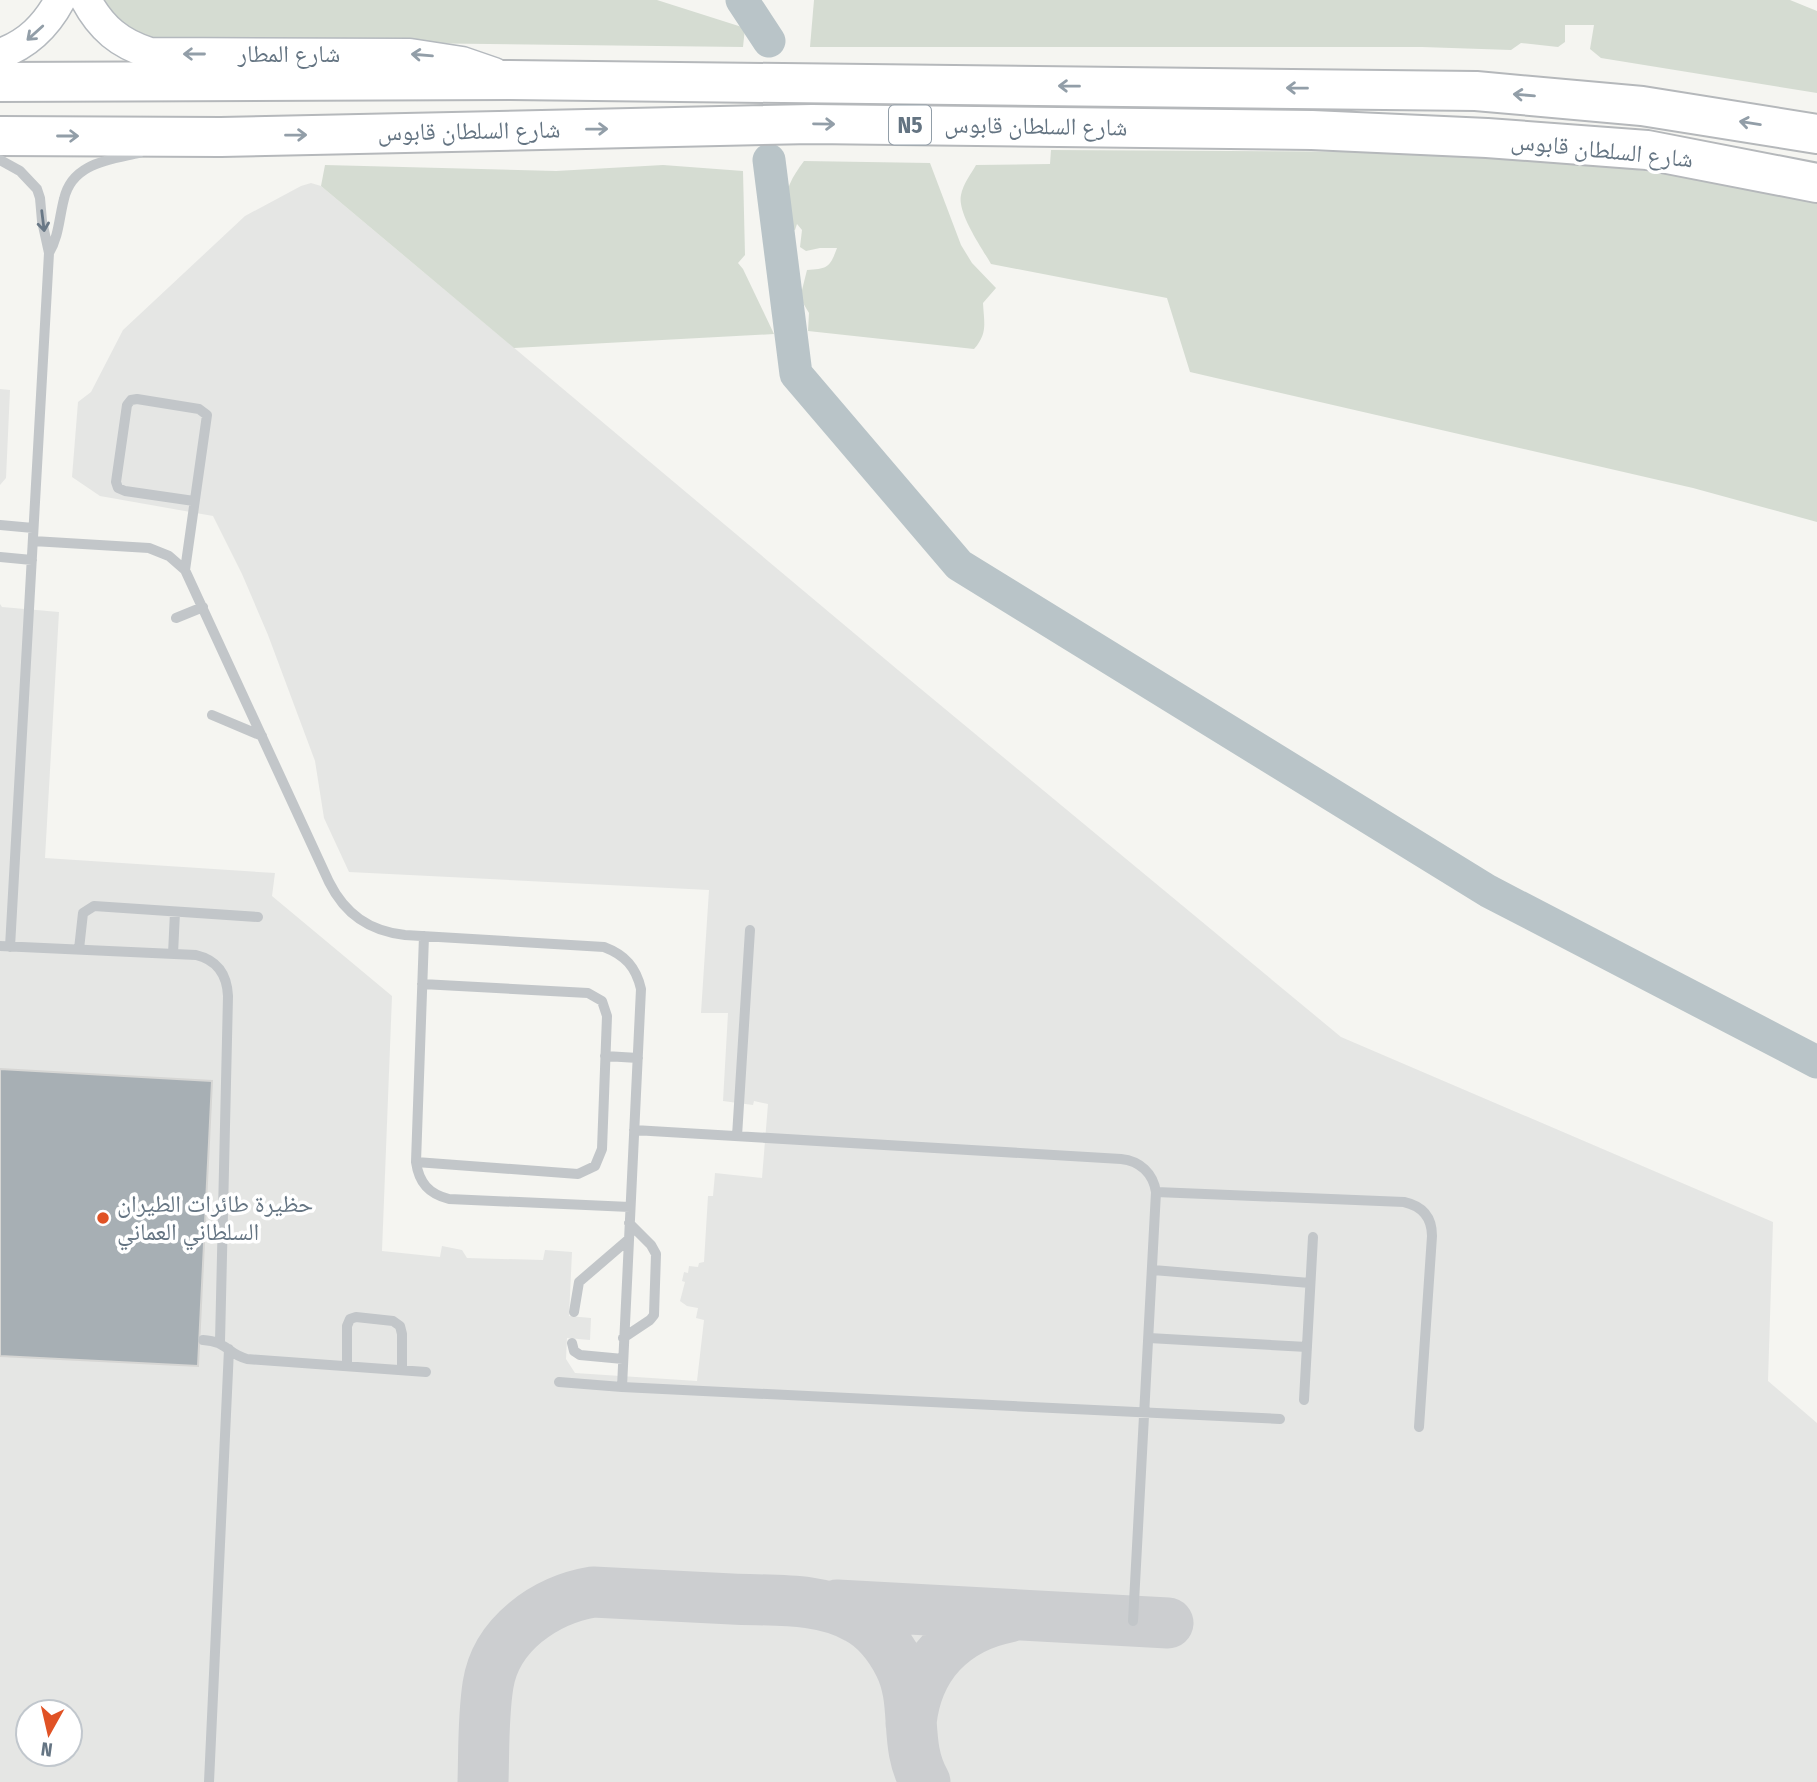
<svg xmlns="http://www.w3.org/2000/svg" width="1817" height="1782" viewBox="0 0 1817 1782" font-family="'Fira Sans Condensed','Noto Naskh Arabic',sans-serif">
<style>
.built{fill:#e5e6e4;fill-rule:evenodd}
.green{fill:#d5dcd2}
.lines{fill:none;stroke-linecap:round;stroke-linejoin:round}
.river{stroke:#b9c4c8;stroke-width:33}
.taxiway{stroke:#ccced0;stroke-width:51}
.building{fill:#a7afb4;stroke:#d6d6d4;stroke-width:2}
.secondary-casing{stroke:#b4b9be;stroke-width:33}
.highway-casing{stroke:#b5b8bb;stroke-width:42}
.lane{stroke:#c2c6c9;stroke-width:10}
.secondary{stroke:#fff;stroke-width:30}
.highway{stroke:#fff;stroke-width:38}
.oneway{stroke:#929ea8}
.oneway2{stroke:#697886}
.poi-dot{fill:#e05225;stroke:#fff;stroke-width:2.5}
.labels{text-anchor:middle;stroke-width:7;stroke-linejoin:round;paint-order:stroke}
.shield{fill:#fff;stroke:#929ea8;stroke-width:2}
.shield-label{font-size:23px;font-weight:bold;fill:#647482}
.street-label{font-size:24px;fill:#647482;stroke:#fff}
.poi-label{font-size:24px;fill:#647482;stroke:#fff;text-anchor:start}
</style>
<rect width="100%" height="100%" fill="#f5f5f1"/>
<path class="built" d="M311,183L321,186L898,670L1341,1037L1773,1222L1768,1381L1817,1423V1782H0V604L2,607L59,612L45,858L275,873L272,896L392,996L382,1251L440,1257L442,1246L462,1250L467,1258L543,1260L545,1250L572,1252L569,1316L591,1318L590,1340L567,1338L566,1359L575,1373L697,1381L704,1320L696,1318L698,1308L687,1306L680,1301L685,1282L682,1281L684,1272L688,1273L689,1266L698,1267L699,1263L704,1262L708,1196H713L715,1173L762,1178L768,1104L754,1101L753,1105L723,1101L728,1013H701L709,890L349,872L324,818L315,761L268,635L242,574L213,516L100,496L72,477L78,402L91,392L123,330L245,216L301,186ZM28,1712H70V1754H28Z
M0,389L10,390L6,478L0,485Z"/>
<path class="green" d="M98,0H657L745,28L743,47L149,40L123,26Z
M814,0H1790L1817,11V93L1601,58L1590,49L1594,25H1565V42L1558,47L1521,43L1511,50L1422,47H810Z
M1051,150L1402,152L1575,161L1729,183L1817,203V522L1693,488L1190,372L1167,298L991,264C982,248 957,213 961,195C963,184 971,174 976,165L1050,164Z
M804,161L930,163L961,245L972,263L996,288L983,303C984,323 988,333 974,349L808,331L809,313L800,298L807,270C828,269 830,267 837,248H820L806,251L800,247L802,230L797,224L795,230L788,229C779,202 788,182 804,161Z
M325,165L556,171L663,165L743,171L745,255L738,263L743,269L774,334L514,348L321,186Z"/>
<g class="lines">
<path class="river" d="M742,0L769,41
M769,160L796,374L959,565L1488,891L1817,1062"/>
<path class="taxiway" d="M837,1605L1168,1623
M911,1723C917,1666 953,1628 1009,1617
M483,1782C484,1750 483,1717 488,1685C496,1634 545,1600 593,1592C640,1594 686,1597 732,1599C773,1601 820,1597 857,1618C876,1628 889,1645 899,1664C919,1703 903,1744 925,1782"/>
</g>
<path class="building" d="M0,1069L212,1081L198,1366L0,1356Z"/>
<g class="lines">
<g class="secondary-casing">
<path id="secondary" d="M86,0C101,28 120,44 150,53L410,54L462,62L494,73
M0,54C28,44 46,26 60,0"/>
</g>
<g class="highway-casing">
<path id="highway" d="M0,82L510,80L1476,91L1642,106L1817,134
M0,136L221,137L812,124L1312,130L1487,138L1647,150L1817,183"/>
</g>
<path class="lane" d="M0,160L20,171L37,189L40,198L42,221L49,253L10,947
M49,253C59,236 59,218 64,199C72,163 109,160 139,153
M0,525L33,528
M33,541L149,548L169,556L185,570L329,882C345,914 369,931 405,935L604,947C625,955 636,967 641,989L622,1387
M0,557L32,560
M185,570L207,415L199,409L137,399L131,400L127,405L116,482L118,488L125,491L194,501
M176,618L203,607
M212,715L262,736
M424,936L416,1162C419,1183 429,1194 449,1199L630,1207
M0,946L196,955C217,960 227,974 228,996L220,1342
M79,949L83,913L94,906L258,917
M173,954L175,912
M605,1056L638,1058
M634,1130L1121,1159C1140,1161 1153,1173 1156,1192L1133,1621
M737,1136L750,930
M416,1162L578,1174L595,1166L602,1149L607,1016L602,1001L588,993L422,984
M1156,1192L1404,1202C1422,1206 1432,1217 1432,1236L1419,1427
M1153,1270L1310,1283
M574,1312L579,1282L629,1239
M623,1338L650,1320L654,1315L656,1254L651,1245L629,1223
M1149,1338L1307,1347
M203,1340C227,1341 227,1354 247,1359L426,1372
M572,1343L574,1351L580,1355L623,1359
M347,1366V1326L350,1319L356,1317L393,1321L400,1326L402,1334V1370
M559,1382L622,1387L1280,1419
M1304,1400L1313,1237
M209,1782L229,1349"/>
<use href="#secondary" class="secondary"/>
<use href="#highway" class="highway"/>
</g>
<defs><path id="oneway-shaft" d="M-6 0H5M1.5-3L5.5 0L1.5 3" fill="none" stroke-width="1.6" stroke-linecap="round" stroke-linejoin="round" transform="scale(1.75)"/></defs>
<g class="oneway">
<use href="#oneway-shaft" transform="translate(35 33) rotate(138)"/>
<use href="#oneway-shaft" transform="translate(194 54) rotate(180)"/>
<use href="#oneway-shaft" transform="translate(422 55) rotate(-175)"/>
<use href="#oneway-shaft" transform="translate(1069 86) rotate(-179)"/>
<use href="#oneway-shaft" transform="translate(1297 88) rotate(-179)"/>
<use href="#oneway-shaft" transform="translate(1524 95) rotate(-175)"/>
<use href="#oneway-shaft" transform="translate(1750 123) rotate(-171)"/>
<use href="#oneway-shaft" transform="translate(824 124) rotate(1)"/>
<use href="#oneway-shaft" transform="translate(597 129) rotate(-1)"/>
<use href="#oneway-shaft" transform="translate(296 135) rotate(-1)"/>
<use href="#oneway-shaft" transform="translate(68 136)"/>
</g>
<use class="oneway2" href="#oneway-shaft" transform="translate(43 221) rotate(83)"/>
<circle class="poi-dot" cx="103" cy="1218" r="7"/>
<g class="labels">
<rect class="shield" x="889" y="105.5" width="42" height="39" rx="5"/>
<g class="shield-label">
<text x="910" y="133">N5</text>
</g>
<g class="street-label">
<text x="289" y="62">شارع المطار</text>
<text transform="translate(1036 126) rotate(1)" y="8">شارع السلطان قابوس</text>
<text transform="translate(469 131) rotate(-1)" y="8">شارع السلطان قابوس</text>
<text transform="translate(1602 150) rotate(6)" y="8">شارع السلطان قابوس</text>
</g>
<g class="poi-label">
<text x="117" y="1212">حظيرة طائرات الطيران<tspan x="117" dy="28">السلطاني العماني</tspan></text>
</g>
</g>
<g transform="translate(49 1733) rotate(188)"><circle r="33" fill="#ffffff" stroke="#c1c7cd" stroke-width="2"/>
<path d="M0-5L12 26L0 18L-12 26Z" fill="#e05225"/>
<text y="-10" font-size="19" font-weight="bold" text-anchor="middle" fill="#647482">N</text>
</g>
</svg>
